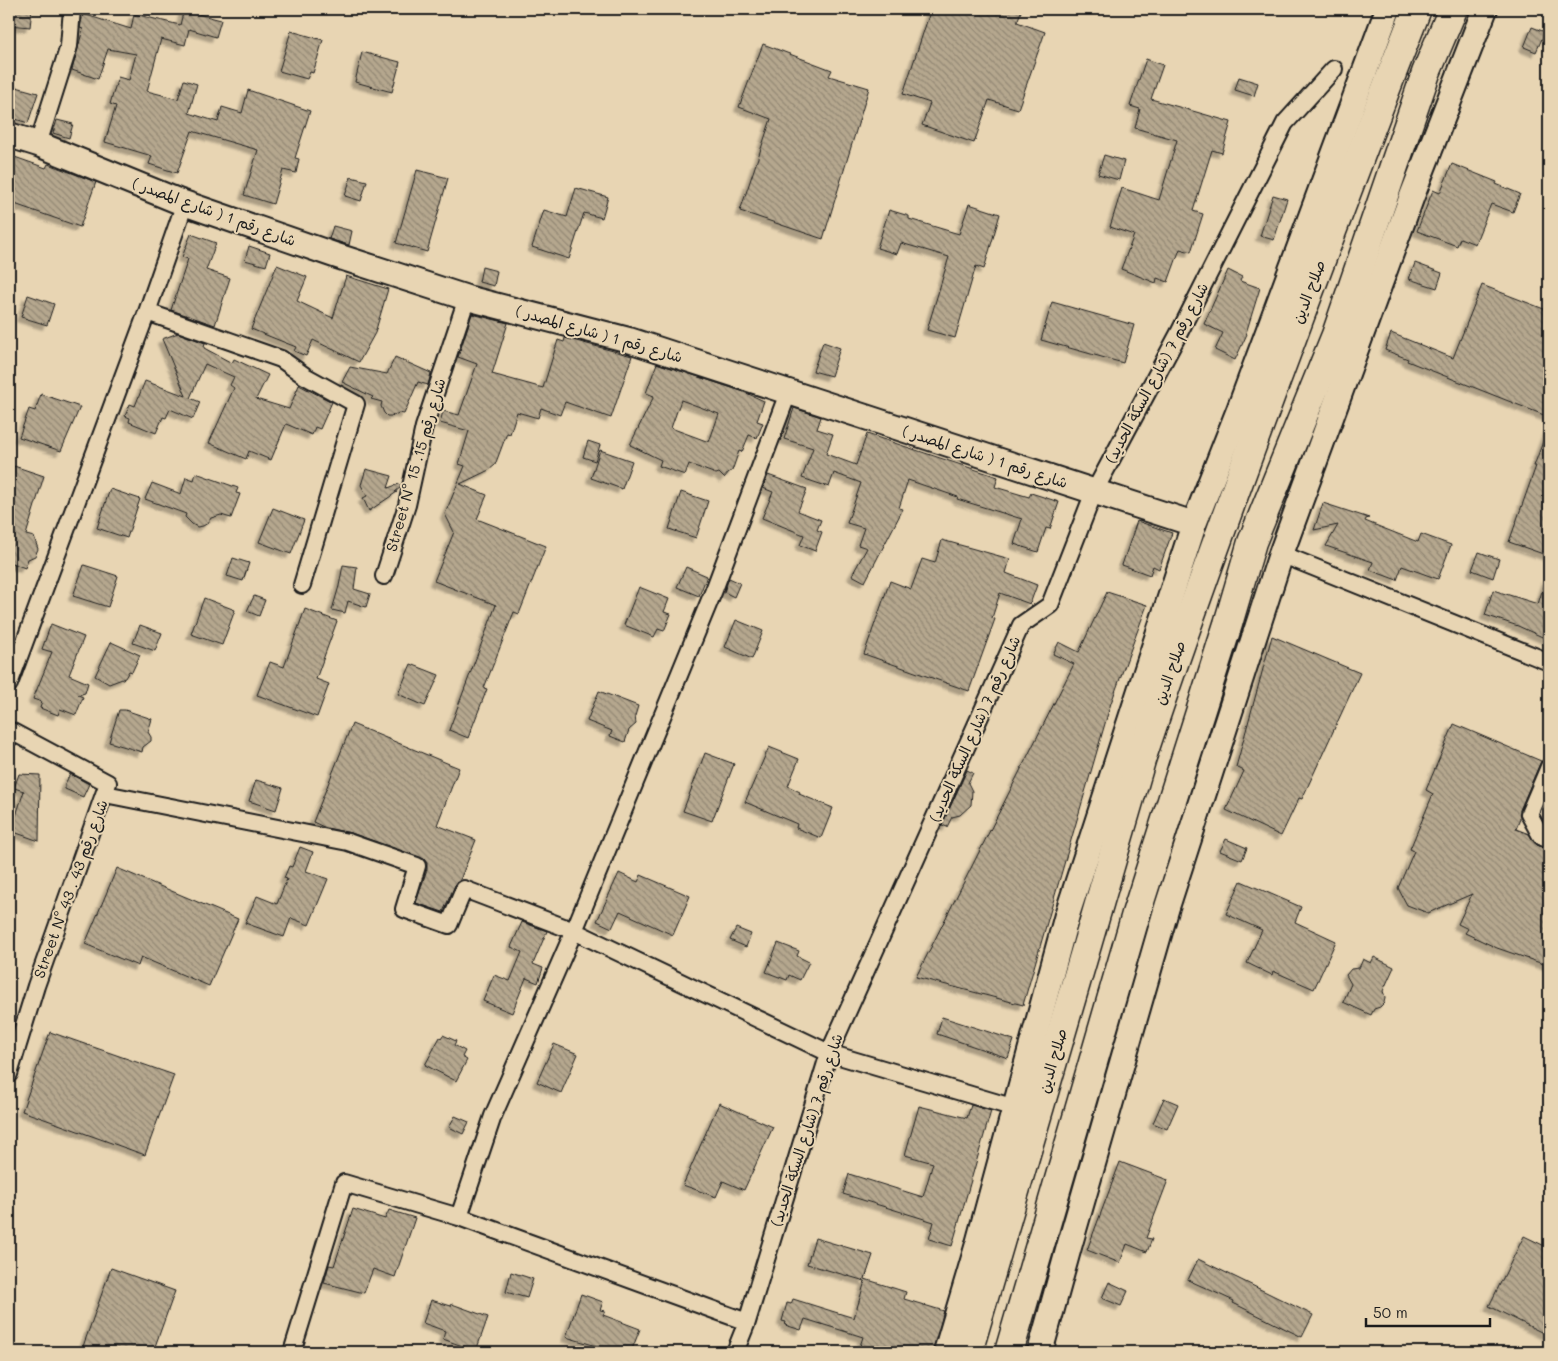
<svg xmlns="http://www.w3.org/2000/svg" width="1558" height="1361" viewBox="0 0 1558 1361" font-family="Mali,'Playpen Sans Arabic',sans-serif">
<style>
.building{fill:url(#building-back-hatch);stroke:#1c1c1c;fill-rule:evenodd;filter:url(#shadow)}
.lines{fill:none;stroke-linecap:round;stroke-linejoin:round}
.street-casing{stroke:#1c1c1c;stroke-width:20}
.secondary-casing{stroke:#1c1c1c;stroke-width:28}
.highway-casing{stroke:#1c1c1c;stroke-width:31}
.street{stroke:#e8d5b3;stroke-width:16}
.secondary{stroke:#e8d5b3;stroke-width:24}
.highway{stroke:#e8d5b3;stroke-width:28}
.labels{text-anchor:middle;stroke-width:4;stroke-linejoin:round;paint-order:stroke}
.street-label{font-size:15px;fill:#1c1c1c;stroke:#e8d5b3}
</style>
<defs>
<pattern id="building-back-hatch" width="6" height="6" patternUnits="userSpaceOnUse" patternTransform="scale(1.25)"><rect width="6" height="6" fill="#b5a78e"/><path d="M-1 5l2 2M0 0l6 6M5-1l2 2" fill="none" stroke="#928773"/></pattern>
<filter id="shadow"><feDropShadow dx="-4.5" dy="4.5" stdDeviation="1" flood-color="#0004"/></filter>
</defs>
<rect width="100%" height="100%" fill="#e8d5b3"/>
<filter id="ink" filterUnits="userSpaceOnUse"><feTurbulence type="fractalNoise" baseFrequency=".02" numOctaves="2"/><feDisplacementMap in="SourceGraphic" scale="10" xChannelSelector="R" yChannelSelector="G"/><feConvolveMatrix kernelMatrix="1 2 1 2 8 2 1 2 1" color-interpolation-filters="sRGB"/></filter>
<g filter="url(#ink)">
<path class="building" d="M9,9H32L30,27L9,25Z
M184,9H199L198,14L221,20L216,37L189,29L185,45L161,39L147,91L178,99L184,80L197,84L189,113L218,122L222,107L242,113L248,90L310,111L295,158L299,159L296,173L283,170L273,204L244,195L258,150L192,131L177,173L149,164L152,156L105,142L116,106L110,104L118,77L129,80L136,54L108,49L98,79L72,70L83,29L80,28L83,14L131,29L134,14L180,25Z
M931,9H1022L1017,22L1045,32L1018,109L989,100L974,143L922,125L930,103L903,94Z
M1532,27L1545,32L1536,52L1524,47Z
M291,31L323,40L313,73L310,72L307,79L279,71Z
M763,44L832,70L829,76L869,88L823,239L740,211L771,119L739,107Z
M362,52L400,62L392,92L355,82Z
M1146,59L1163,65L1151,99L1231,122L1222,153L1212,150L1193,211L1203,214L1191,252L1180,249L1168,282L1157,278L1156,283L1121,269L1134,235L1110,227L1122,188L1159,200L1177,140L1135,128L1140,109L1130,106Z
M1239,77L1258,83L1254,96L1235,90Z
M9,85L38,93L28,123L9,117Z
M57,120L73,124L69,138L53,133Z
M9,155L46,168L48,164L96,182L80,227L9,202Z
M1104,155L1124,161L1119,180L1098,174Z
M1452,164L1497,182L1496,184L1520,194L1513,212L1491,204L1475,244L1460,238L1457,246L1417,231L1433,190L1440,193Z
M417,170L448,178L427,252L396,243Z
M351,177L367,181L361,201L345,196Z
M576,188L608,197L602,218L584,213L569,259L532,247L544,210L567,217Z
M1273,195L1287,199L1274,240L1260,236Z
M969,204L1000,214L984,269L976,266L955,338L927,330L949,257L901,243L897,254L877,248L889,210L909,216V219L959,234Z
M333,226L352,231L349,245L329,239Z
M191,234L216,243L206,270L230,278L215,325L171,310L188,259L182,257Z
M249,246L270,253L266,266L245,260Z
M1415,263L1442,273L1437,288L1409,279Z
M277,265L307,277L297,301L333,318L346,276L388,289L375,333L359,362L313,340L306,356L294,351L296,347L251,329Z
M482,267L497,271L494,286L479,282Z
M1228,270L1242,277L1240,281L1260,288L1246,333L1247,334L1235,360L1215,350L1223,333L1204,324Z
M1482,285L1549,311V417L1407,361L1408,359L1385,350L1391,333L1453,358Z
M28,295L54,304L47,325L21,317Z
M1052,302L1134,325L1123,363L1041,340Z
M472,314L508,323L492,374L543,388L558,340L564,342L565,338L632,356L611,418L565,402L560,415L541,408L538,418L517,412L510,434L507,433L495,465L489,470L460,484L487,495L477,519L546,546L519,614L514,612L484,688L487,689L468,738L449,730L496,605L434,581L454,532L445,514L465,466L459,464L469,431L440,423L443,411L459,415L477,364L458,357Z
M178,333L205,343L204,348L232,363L234,359L268,375L256,399L289,409L299,385L332,402L320,429L315,427L312,435L286,424L271,460L249,451L246,459L209,443L234,388L230,385L234,377L205,364L190,398L200,402L193,419L170,409L166,418L163,417L156,433L129,422L130,418L125,416L130,404L135,406L145,381L186,396L162,339Z
M823,342L840,348L831,376L813,371Z
M395,357L431,373L428,385L418,382L404,414L399,413L391,416H387L384,413L381,406L382,402L371,399L373,397L342,382L350,367L387,374Z
M657,363L744,392L764,401L757,421L763,423L757,438L749,435L742,452L739,451L732,471L729,472L724,478L719,473L716,474L689,464L685,475L659,466L661,460L630,445L654,396L646,393ZM681,400L719,414L709,442L671,428Z
M41,394L80,407L61,451L19,437L29,409L35,411Z
M794,408L821,417L817,429L833,434L826,454L856,465L867,434L998,477L995,487L1029,497L1031,493L1059,502L1050,529L1046,528L1038,552L1014,544L1022,519L957,499L958,497L908,480L899,508L903,509L865,582L852,575L867,548L858,545L864,528L847,523L861,483L834,473L829,487L802,478L813,448L784,439Z
M1548,428H1549V556L1509,542L1536,466H1534Z
M588,441L600,445L595,461L583,457Z
M600,450L632,461L622,489L591,478Z
M14,466L44,476L26,535L34,537L38,549L35,556L28,559L25,568L9,562V482Z
M366,469L392,476L388,488L399,484L401,487L395,492H397L369,511L363,498L367,496L361,485Z
M196,473L238,488L236,493L240,494L231,518L221,515L211,518L208,523L203,526L197,527L192,524L185,517L186,514L145,499L152,483L181,494L186,477L194,480Z
M768,475L807,489L798,511L821,520L817,530L822,532L815,551L800,545L804,535L762,518L773,492L763,488Z
M110,489L140,499L127,538L97,528Z
M681,492L708,501L696,538L669,529Z
M1323,503L1369,518L1366,519L1365,521L1418,542L1421,534L1451,545L1438,579L1402,566L1397,580L1370,570L1373,562L1326,546L1338,525L1314,530Z
M273,508L304,520L291,554L259,542Z
M1137,521L1172,533L1159,569L1153,566L1150,575L1122,565Z
M942,540L1010,559L1006,573L1037,585L1030,604L1000,593L992,618L995,619L969,691L864,654L890,581L911,589L922,559L935,563Z
M1479,552L1499,559L1493,578L1472,570Z
M233,558L249,563L243,581L227,576Z
M84,565L118,576L108,607L73,596Z
M343,565L357,567L354,589L370,594L366,607L348,601L345,613L332,610L339,586Z
M686,567L707,576L699,596L677,587Z
M729,578L740,583L734,597L724,592Z
M1546,579H1549V640L1518,626L1485,615L1493,590L1538,604Z
M639,587L669,599L664,612L671,614L664,631L658,629L654,637L624,625Z
M1107,592L1147,605L1111,703L1023,1005L916,977L1074,664L1053,654L1059,642L1079,652Z
M254,596L265,600L259,616L247,611Z
M204,598L235,610L222,645L191,634Z
M305,609L337,621L316,679L329,684L317,717L257,695L270,662L284,667Z
M736,620L763,631L752,659L725,647Z
M51,624L84,637L69,675L88,683L85,693L78,695L83,697L76,715L60,709L58,715L40,708L42,702L33,699L52,652L42,649Z
M140,625L162,633L155,651L133,643Z
M1272,636L1360,673L1302,799L1299,798L1281,836L1226,810L1244,771L1236,767Z
M111,642L140,655L132,672L129,671L125,678L109,684L95,676Z
M411,664L439,675L425,706L398,694Z
M599,691L638,706L635,716L636,724L629,730L625,742L610,736L612,731L587,721Z
M119,710H125L152,719L148,732L151,737V741L143,747L142,752L109,742Z
M352,724L459,768L437,825L476,840L460,880L455,885L443,912L416,903L427,869V863L424,859L351,833L326,828L313,822Z
M1454,724L1541,761L1520,810V819L1516,829L1529,834L1537,845L1549,850V966L1497,948L1465,933L1468,929L1458,924L1472,894L1428,913L1407,905L1398,888L1414,851L1410,849L1433,794L1426,790Z
M769,747L799,759L788,786L800,792L799,794L833,808L821,838L796,828L797,824L745,802Z
M705,753L734,764L712,821L683,811Z
M967,770L973,773L968,783L972,791L971,805L960,815L952,817L947,827L942,825Z
M19,774L40,775L39,841L11,831L24,791L14,788Z
M70,774L89,784L83,797L65,789V784Z
M256,780L283,788L276,810L249,801Z
M1226,839L1247,848L1242,860L1220,851Z
M300,847L313,852L306,871L328,879L309,925L291,918L284,937L245,923L257,896L277,904L287,879L284,878L289,866L292,867Z
M117,868L238,919L209,986L141,957L138,966L85,944Z
M619,873L638,882L641,875L690,896L673,935L620,911L612,928L597,921Z
M1241,881L1301,907L1295,922L1336,941L1314,989L1273,971L1272,975L1247,963L1262,930L1226,914Z
M522,922L547,931L533,964L543,968L538,983L526,978L512,1013L483,1001L494,975L510,981L522,952L511,947Z
M736,928L751,934L746,947L730,940Z
M778,943L799,951L797,956L809,962L800,980L789,975L787,980L766,972Z
M1374,957L1394,967L1383,991L1385,997L1384,1003L1380,1007L1374,1009L1371,1015L1343,1002L1351,984L1346,975L1351,969L1359,968L1363,959L1371,963Z
M942,1017L1014,1040L1008,1058L937,1034Z
M50,1032L174,1075L145,1155L22,1111Z
M443,1035L456,1041L454,1045L465,1051L462,1057L467,1060L456,1081L425,1065L440,1037L441,1038Z
M554,1044L578,1054L561,1093L537,1082Z
M1164,1098L1178,1104L1167,1129L1153,1123Z
M719,1103L773,1127L744,1190L723,1181L716,1197L683,1185Z
M971,1105L991,1111L952,1246L929,1239L934,1222L843,1194L849,1174L923,1197L933,1163L905,1155L919,1106L967,1118Z
M455,1116L469,1122L463,1134L449,1127Z
M1120,1162L1168,1180L1146,1238L1152,1239L1147,1252L1127,1244L1120,1263L1087,1250Z
M353,1209L385,1219L389,1210L415,1218L395,1277L373,1269L364,1293L324,1283L329,1265L334,1266Z
M1524,1236L1549,1248V1336L1489,1306Z
M815,1238L873,1255L865,1279L906,1292L904,1299L944,1311L933,1352H858L863,1337L805,1319L801,1330L785,1325L786,1322L782,1321L787,1303L791,1304L793,1299L854,1318L865,1281L807,1264Z
M1198,1259L1313,1315L1302,1337L1233,1303L1234,1301L1188,1280Z
M111,1268L175,1291L153,1352H81Z
M511,1272L533,1279L527,1298L506,1292Z
M1109,1282L1128,1291L1121,1306L1102,1298Z
M581,1294L603,1302L600,1310L605,1311L603,1315L640,1329L631,1352H617L566,1337Z
M431,1300L451,1306L452,1304L488,1317L476,1351L443,1339L445,1331L423,1323Z"/>
<g class="lines">
<g class="street-casing">
<path id="street" d="M38,144L69,46L72,9
M147,312L281,359L305,376L356,404L302,585
M1281,554L1549,662
M384,576L407,505L424,427L467,298
M9,684L147,312L185,203
M9,730L108,783L36,986L9,1074
M1549,767L1529,814L1541,836L1549,840
M105,794L348,842L417,866L404,909L449,925L464,889L574,931L829,1053L1015,1108
M459,1217L493,1116L574,931L714,590L788,393
M292,1352L344,1183L459,1217L747,1322
M735,1352L747,1322L829,1053L1021,625L1050,605L1094,492L1179,333L1285,123L1334,69"/>
</g>
<g class="secondary-casing">
<path id="secondary" d="M9,135L38,144L178,201L334,255L467,298L629,340L1194,524
M946,1352L978,1244L1067,915L1194,524L1239,410L1388,9
M1040,1352L1069,1247L1167,907L1281,554L1412,196L1485,9"/>
</g>
<g class="highway-casing">
<path id="highway" d="M968,1352L1142,757C1189,616 1240,477 1292,338C1333,228 1374,118 1417,9
M1009,1352L1136,914L1228,624L1252,542L1336,335L1426,73L1453,9"/>
</g>
<use href="#street" class="street"/>
<use href="#secondary" class="secondary"/>
<use href="#highway" class="highway"/>
</g>
</g>
<g class="labels">
<g class="street-label">
<text transform="translate(214 212) rotate(20)" y="5">شارع رقم 1 ( شارع المصدر )</text>
<text transform="translate(1309 292) rotate(-69)" y="5">صلاح الدين</text>
<text transform="translate(599 334) rotate(16)" y="5">شارع رقم 1 ( شارع المصدر )</text>
<text transform="translate(1157 373) rotate(-62)" y="5">شارع رقم 7 (شارع السكة الحديد)</text>
<text transform="translate(985 457) rotate(18)" y="5">شارع رقم 1 ( شارع المصدر )</text>
<text transform="translate(416 465) rotate(-74)" y="5">Street N° 15 .شارع رقم 15</text>
<text transform="translate(1170 673) rotate(-71)" y="5">صلاح الدين</text>
<text transform="translate(975 729) rotate(-66)" y="5">شارع رقم 7 (شارع السكة الحديد)</text>
<text transform="translate(71 889) rotate(-70)" y="5">Street N° 43 . شارع رقم 43</text>
<text transform="translate(1053 1061) rotate(-74)" y="5">صلاح الدين</text>
<text transform="translate(807 1130) rotate(-72)" y="5">شارع رقم 7 (شارع السكة الحديد)</text>
</g>
</g>
<rect width="1558" height="1361" fill="none" stroke="#e8d5b3" stroke-width="30"/>
<rect x="15" y="15" width="1528" height="1331" fill="none" stroke="#1c1c1c" stroke-width="2" filter="url(#ink)"/>
<path d="M1366 1318v8h124v-8" fill="none" stroke="#1c1c1c" stroke-width="2.5"/>
<text x="1373" y="1318" font-size="15" fill="#1c1c1c" stroke="#e8d5b3" stroke-width="4" paint-order="stroke">50 m</text>
</svg>
